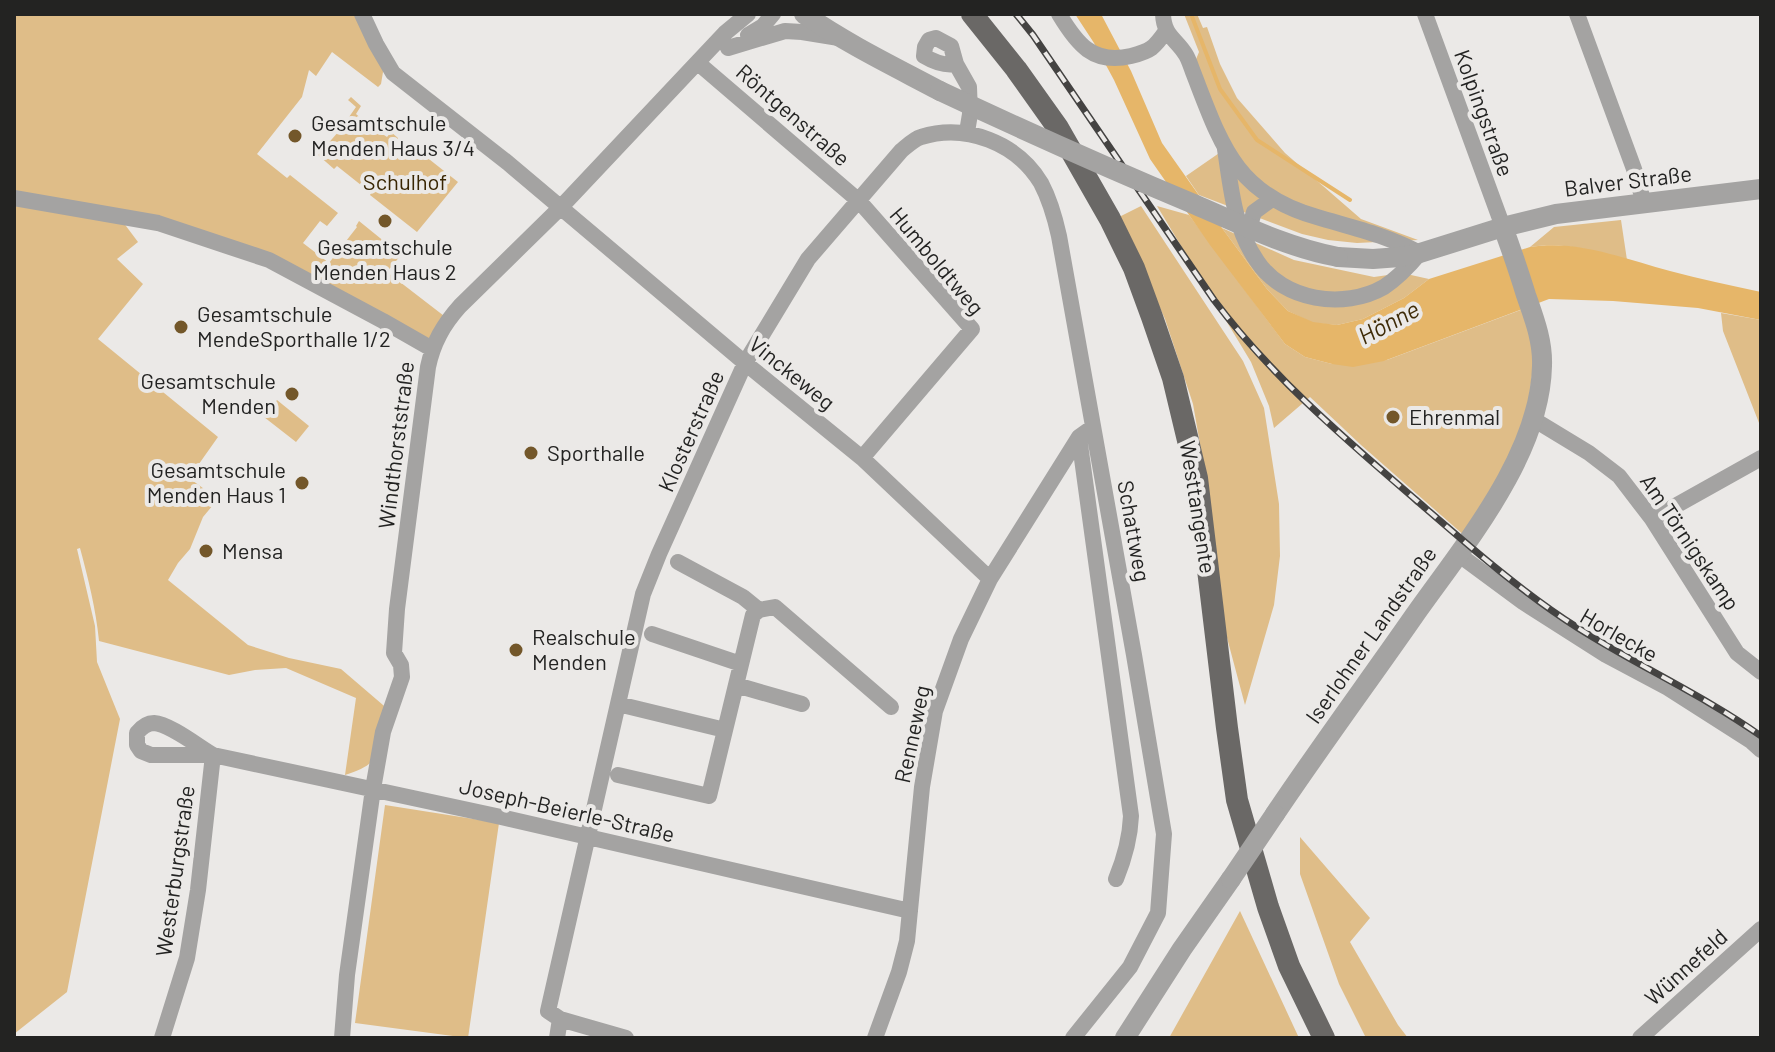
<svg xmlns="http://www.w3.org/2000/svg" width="1775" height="1052" viewBox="0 0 1775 1052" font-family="Barlow,sans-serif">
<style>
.green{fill:#dfbd88}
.water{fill:#e6b669}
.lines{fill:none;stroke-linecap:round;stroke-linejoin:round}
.stream{stroke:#e6b669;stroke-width:4}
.minor{stroke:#a4a3a2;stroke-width:16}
.tertiary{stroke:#a4a3a2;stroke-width:20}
.primary{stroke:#6a6866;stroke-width:22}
.rail-casing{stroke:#444342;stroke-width:7}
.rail{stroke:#ebe9e7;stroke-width:4;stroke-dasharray:12;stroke-linecap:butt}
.tertiary-bridge{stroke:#a4a3a2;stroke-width:20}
.poi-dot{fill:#73572a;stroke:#ebe9e7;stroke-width:3}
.labels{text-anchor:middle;stroke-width:8;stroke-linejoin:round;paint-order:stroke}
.street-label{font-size:22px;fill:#232322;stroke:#ebe9e7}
.poi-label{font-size:22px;fill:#232322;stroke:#ebe9e7;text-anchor:start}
.park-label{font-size:22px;fill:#382502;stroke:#ebe9e7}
.water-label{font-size:24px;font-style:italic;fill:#3e2b08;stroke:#ebe9e7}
</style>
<rect width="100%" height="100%" fill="#ebe9e7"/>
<path class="green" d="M14,14H362L385,60L381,84L378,87L332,52L316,76L309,70L302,97L257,154L287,178L290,175L338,213L327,226L320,221L303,243L329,263L357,227L356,226L359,221L401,255L387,272L448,319L432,349L269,260L120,218L138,242L117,259L143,284L98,339L218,437L189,478L218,499L203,517L190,549L178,563L168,580L248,645L289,658L341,669L390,711C381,747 385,763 345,775L356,698L286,668L255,670L229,675L99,641C96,609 88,578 80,548L77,549L95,626L97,662L120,719L67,992L14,1034Z
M1184,14H1197L1203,28L1207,27L1220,64L1237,98L1285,153L1361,219L1418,240L1357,243L1328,240L1302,234L1199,195L1186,176L1225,149L1192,69L1199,52Z
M351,97L361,106L356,114L373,129L378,123L384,129L381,133L387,137L391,132L412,150L415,148L458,182L417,232L370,195L371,193L337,166L334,169L318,155L339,131L330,124L333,120L342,127L356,107L348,100Z
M1141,206L1243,361L1264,408L1279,504L1280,556L1274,605L1245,705L1226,634L1206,478L1193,404L1165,319L1119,217Z
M1157,206L1189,215L1285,344L1305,357L1332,364L1387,360L1526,308L1536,345L1525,428L1466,537L1361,445L1310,397L1274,428L1269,406L1251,362Z
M1621,220L1627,260C1594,251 1564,241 1530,247L1554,227Z
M1222,228L1294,260L1374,277L1402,273L1429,279L1404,298L1363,319L1337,325L1313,323L1288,311L1267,289Z
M1721,313L1761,320V428L1723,331Z
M277,400L309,426L296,442L264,417Z
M385,805L499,823L468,1038L355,1023Z
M1300,837L1370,918L1350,942L1398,1025L1408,1038H1366L1339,984L1300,874Z
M1240,911L1299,1038H1169Z"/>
<path class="water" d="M1075,14H1101L1131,71L1162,143L1222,228L1267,289L1288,311L1313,322L1337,325L1363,319L1404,298L1429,279L1530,247C1577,239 1625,259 1670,271C1700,279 1730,285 1761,292V320L1698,308L1613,301L1549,299L1384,361L1353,367L1332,364L1305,357L1285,344L1210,245L1150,159L1114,80L1094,43Z"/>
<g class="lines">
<path class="stream" d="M1191,14L1220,89L1257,140L1350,200"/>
<path class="minor" d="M362,14L376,44L393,73L508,163L745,363L862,458L990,579
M1059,14C1077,44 1093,65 1131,56C1151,51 1154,48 1166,31
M1163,14C1164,37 1176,38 1186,55C1189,60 1191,67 1193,72C1221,144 1235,194 1317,217C1354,228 1386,235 1420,253C1410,265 1398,278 1384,287C1344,310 1283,301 1257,261C1234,228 1231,188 1225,149
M1425,14L1503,227
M1577,14L1634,169L1644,203
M748,35L763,26L773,14
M728,48L785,31L802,32L839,38
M698,63L859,201L972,329L862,458
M956,64C945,66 934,62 924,56L925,47L929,40L936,38L951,46L956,64L969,87L970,114L967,132
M14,198L158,223L269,260L383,321L432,349
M1246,239L1254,212L1272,199
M1533,419L1589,453L1619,476L1652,519L1737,653L1761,672
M1079,437L1131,816C1130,839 1125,857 1116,879
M1652,519L1761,458
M1458,554L1523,602L1606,655L1668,688L1751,741L1761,750
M678,562L743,597L759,610L775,607L891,707
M652,634L741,664
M736,685L802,704
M618,704L725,730
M213,755C199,747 170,724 154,723C146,723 141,728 137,733V745L141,751L151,755H213L501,817L910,911
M618,775L709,796L753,615L759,610
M560,1019L626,1038
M162,1038L187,958L198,890L213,755
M342,1038L347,975L373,789L383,732L402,677L401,665L394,653L397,609L428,367C433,343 443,325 460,306L561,207L725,33L748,14
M557,1038L560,1019L548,1011L643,594L659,554L745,363L808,259L901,151C907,146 914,139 921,137C966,123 1017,143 1041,183C1050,200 1055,218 1059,236L1134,655L1164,834L1158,913L1130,967L1073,1038
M875,1038L899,972L907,941L922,787L935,711L961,639L990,579L1079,437L1093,427
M1640,1038L1761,929"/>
<path class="tertiary" d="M804,14C849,45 893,66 940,91
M1338,257L1373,259L1400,257L1420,253L1503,227L1556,214L1761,189
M1275,814C1320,747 1368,682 1414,616C1464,545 1540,456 1542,366C1543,341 1534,318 1526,295C1519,272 1511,249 1503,227
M1125,1038L1182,949L1231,879"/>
<path class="primary" d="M972,14L1016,69L1058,128L1110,219L1134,268L1152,317L1173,378L1197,478L1227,728L1237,800L1268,907L1289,966L1324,1038"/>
<g class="rail-casing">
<path id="rail" d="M1016,14L1033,35L1214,300C1271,376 1344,438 1416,500C1468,545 1520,591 1578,628C1638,666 1703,695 1761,736"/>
</g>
<use href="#rail" class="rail"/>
<path class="tertiary-bridge" d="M940,91C1025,131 1110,169 1196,205C1242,225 1289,248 1338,257
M1231,879L1275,814"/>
</g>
<g class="poi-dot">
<circle cx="295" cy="136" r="8"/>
<circle cx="385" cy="221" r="8"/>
<circle cx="181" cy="327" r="8"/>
<circle cx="292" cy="394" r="8"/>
<circle cx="1393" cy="417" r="8"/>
<circle cx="531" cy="453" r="8"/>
<circle cx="302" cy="483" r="8"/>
<circle cx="206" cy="551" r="8"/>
<circle cx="516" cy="650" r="8"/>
</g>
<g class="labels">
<g class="street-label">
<text transform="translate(1484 113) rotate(70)" y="8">Kolpingstraße</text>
<text transform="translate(793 115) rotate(41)" y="8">Röntgenstraße</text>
<text transform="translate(1628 181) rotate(-7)" y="8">Balver Straße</text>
<text transform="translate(937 261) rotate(50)" y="8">Humboldtweg</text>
<text transform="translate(792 373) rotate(39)" y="8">Vinckeweg</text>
<text transform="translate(691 431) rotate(-66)" y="8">Klosterstraße</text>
<text transform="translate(396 445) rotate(-83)" y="8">Windthorststraße</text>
<text transform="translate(1198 507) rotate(81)" y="8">Westtangente</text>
<text transform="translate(1134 531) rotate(80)" y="8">Schattweg</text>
<text transform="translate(1690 542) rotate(56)" y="8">Am Törnigskamp</text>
<text transform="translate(1371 635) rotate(-55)" y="8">Iserlohner Landstraße</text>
<text transform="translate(1619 635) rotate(30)" y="8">Horlecke</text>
<text transform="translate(912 734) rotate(-78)" y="8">Renneweg</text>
<text transform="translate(567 810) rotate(13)" y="8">Joseph-Beierle-Straße</text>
<text transform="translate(175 871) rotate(-82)" y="8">Westerburgstraße</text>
<text transform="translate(1686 967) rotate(-42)" y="8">Wünnefeld</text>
</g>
<g class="poi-label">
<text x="311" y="131">Gesamtschule<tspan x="311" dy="25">Menden Haus 3/4</tspan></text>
<text x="385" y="255" text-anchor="middle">Gesamtschule<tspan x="385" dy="25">Menden Haus 2</tspan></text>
<text x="197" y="322">Gesamtschule<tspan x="197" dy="25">MendeSporthalle 1/2</tspan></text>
<text x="276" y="389" text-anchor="end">Gesamtschule<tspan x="276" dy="25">Menden</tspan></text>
<text x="1409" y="425">Ehrenmal</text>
<text x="547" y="461">Sporthalle</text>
<text x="286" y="478" text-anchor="end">Gesamtschule<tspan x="286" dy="25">Menden Haus 1</tspan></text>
<text x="222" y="559">Mensa</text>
<text x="532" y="645">Realschule<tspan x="532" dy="25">Menden</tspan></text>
</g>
<g class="park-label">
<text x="405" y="190">Schulhof</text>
</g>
<g class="water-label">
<text transform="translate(1389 323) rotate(-28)" y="8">Hönne</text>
</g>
</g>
<rect width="1775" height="1052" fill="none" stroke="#232322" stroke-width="32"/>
</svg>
